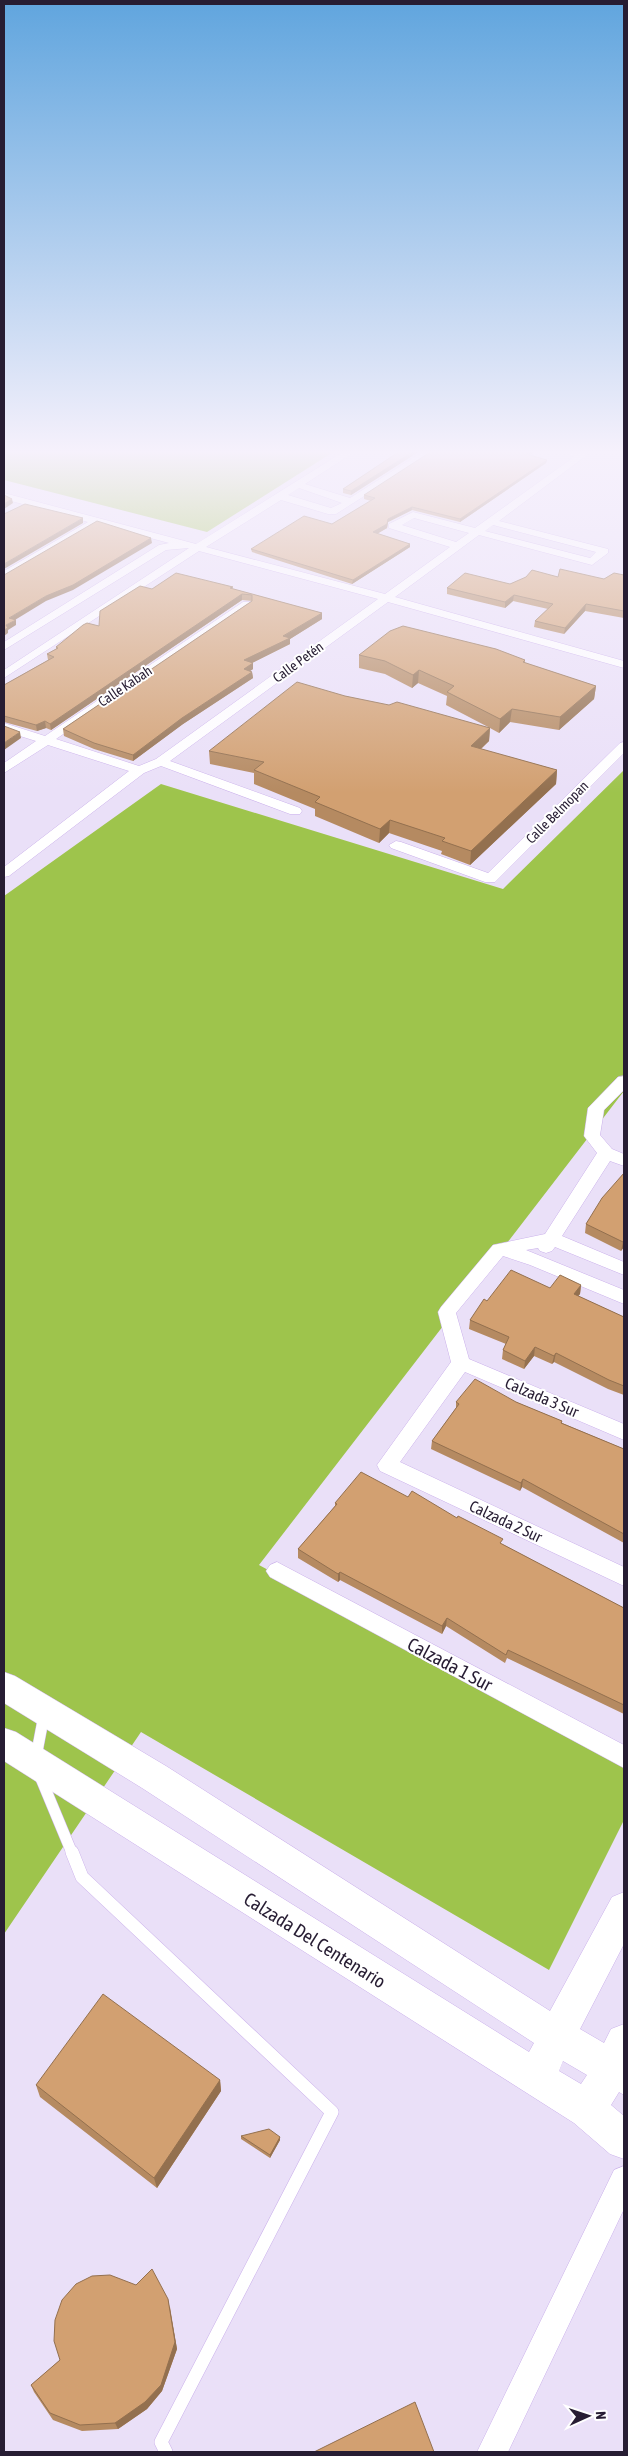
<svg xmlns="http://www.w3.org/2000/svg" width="628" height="2456" viewBox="0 0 628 2456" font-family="'Asap Condensed',sans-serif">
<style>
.green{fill:#9ec44c}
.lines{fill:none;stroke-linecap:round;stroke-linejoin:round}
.lane-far1-casing{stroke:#cab0eb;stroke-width:12}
.lane-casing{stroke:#cab0eb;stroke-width:14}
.street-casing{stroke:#cab0eb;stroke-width:1}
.secondary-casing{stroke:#cab0eb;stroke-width:1}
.lane-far1{stroke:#fff;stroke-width:11}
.lane{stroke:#fff;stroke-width:13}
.street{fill:#fff;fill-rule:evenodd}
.secondary{fill:#fff;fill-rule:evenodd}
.wall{fill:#b58a61}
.shaded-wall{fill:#93704f}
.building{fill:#d2a071;stroke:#93704f}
.labels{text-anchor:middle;stroke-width:4;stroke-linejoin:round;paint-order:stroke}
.far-street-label{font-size:14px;fill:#271d33;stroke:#fff}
.street-label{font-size:16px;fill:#271d33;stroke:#fff}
.near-street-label{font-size:19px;fill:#271d33;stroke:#fff}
</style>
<rect width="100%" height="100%" fill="#eae0f8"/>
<path class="green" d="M4,449H338L207,532L4,480Z
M624,770V1091L259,1565L624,1764V1820L549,1970L141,1732L4,1934V896L161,784L503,889Z"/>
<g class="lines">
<g class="lane-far1-casing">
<path id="lane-far1" d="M36,1757L44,1715
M40,1776L72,1853"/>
</g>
<g class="lane-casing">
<path id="lane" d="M72,1852L82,1877L332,2112L161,2442L166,2452"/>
</g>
<g class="street-casing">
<path id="street" d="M348,449H359L305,484L350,498L427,449H438L336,514H328L281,500L206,547L385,594L450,547L389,528V524L413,512L475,528L574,457L559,449H573L580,452L584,449H595L499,521L608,549V553L592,565L479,535L395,597L624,661V668L388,602L170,761L300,808L302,811L300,814H290L161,766L144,773L9,876L4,877V867L129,771L48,745L4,773V763L36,741L4,731V723L45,736L243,602H251V606L56,739L139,766L156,759L378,599L199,551L4,678V670L189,548L166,550L4,650V642L159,545L169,543L98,524L4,578V571L88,522L4,499V493L196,544ZM299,488L342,503L331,508L288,495ZM414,518L469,533L456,542L402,525ZM493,525L596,552L590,558L485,531Z
M624,742V753L495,882H485L391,848L389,845L396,841L401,842L488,873L620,743Z
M624,1076V1090L604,1110L600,1135L612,1149L624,1154V1166L610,1161L562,1236L624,1262V1275L555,1247L552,1251L546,1253L540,1251L538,1248L526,1250L624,1290V1304L530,1265L503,1256L456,1313L469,1359L624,1424V1440L465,1372L400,1462L624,1567V1586L380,1471L377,1465L451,1362L438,1312L441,1307L493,1245L545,1234L597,1153L584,1136L588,1108L618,1077Z
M277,1562L624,1745V1768L270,1577L266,1571L270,1565Z
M624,2166V2209L508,2452H477L614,2170Z"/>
</g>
<g class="secondary-casing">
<path id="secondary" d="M4,1672L15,1676L166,1766L550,2011L612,1897L624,1892V1944L580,2029L604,2043L611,2029L624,2024V2095L619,2092L611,2105L624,2116V2159L610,2154L574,2123L4,1761V1728L16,1732L529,2052L534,2043L142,1788L4,1703ZM563,2061L587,2075L581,2084L559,2071Z"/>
</g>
<use href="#lane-far1" class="lane-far1"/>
<use href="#lane" class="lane"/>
<use href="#street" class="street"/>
<use href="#secondary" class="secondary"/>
</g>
<path class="wall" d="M403,449H423L351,495L343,493V489Z
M536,451L530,455L547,460L546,463L460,522L412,510L388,522L387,528L377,534L410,544V547L352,584L252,552L251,549L332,524L371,501L364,499V495Z
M624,575V618L585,611L564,634L534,627L535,621L548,609L513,601L505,608L447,594V588L510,584L558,577L604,579Z
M152,589H233L322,613V619L290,639V644L252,663H253V669L250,671L252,672L253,678L183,724L133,761L94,749L64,736L63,729L252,601L242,600L51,730L46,728L37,731L4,722V685L48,660L47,654L56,649V647L99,626Z
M359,655L525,660V663L596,686L594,699L559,730L510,722L499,733L490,728L489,741L481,749L557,770L556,784L470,865L441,854L442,851L389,833L379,843L315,816V809L254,784V773L210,764L209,751L345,696L490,728L446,705L447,696L418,683L412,688L385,674L359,668Z
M624,1173V1247L621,1251L585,1233L586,1224Z
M581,1285L580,1294L578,1296L624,1317V1395L608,1389L554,1362L552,1364L534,1356L524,1369L502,1359L503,1350L506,1344L469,1329L470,1320L487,1301L550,1288Z
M456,1402H516L562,1421V1423L624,1449V1543L522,1487L520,1491L431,1449L432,1441L456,1408Z
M408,1497L502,1544L624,1608V1714L507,1658L505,1663L446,1626L442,1634L340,1580L338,1582L298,1558V1549L335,1506V1503Z
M220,2080L221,2091L157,2188L40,2097L36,2085Z
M241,2136L280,2137V2140L270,2158L241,2139Z
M170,2307L177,2349L162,2391L147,2409L118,2429L82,2431L53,2420L34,2392L31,2385L60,2360Z"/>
<path class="shaded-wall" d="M417,449H423L351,495V491Z
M534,449H536V451L526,458V454Z
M547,460L546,463L460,522V519Z
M12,499L13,503L4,509V504Z
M412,507V510L388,522L387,528L373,536V532L388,519Z
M83,518V523L4,569V564Z
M151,538L152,543L73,590L46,601L10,623L9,618L46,596Z
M410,544V547L352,584L353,580Z
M242,594V600L51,730L50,724Z
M514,595L513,601L505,608V602Z
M586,604L585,611L564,634L565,628Z
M322,613V619L290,639V644L244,667V660Z
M16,620V625L8,630V633L4,636V630L6,625Z
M253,663V669L244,675V669Z
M419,670L418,683L412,688L413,675Z
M252,672L253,678L183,724L133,761V755L182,718Z
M596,686L594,699L559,730L560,717Z
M512,709L510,722L499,733L500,719Z
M45,721L46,728L37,731L36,725Z
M490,728L489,741L470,759L471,746Z
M20,732L21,738L4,750V743Z
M557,770L556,784L470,865L471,851Z
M390,820L389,833L379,843L380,829Z
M624,1240V1247L621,1251L623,1242Z
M581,1285L580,1294L573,1302L574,1294Z
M535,1347L534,1356L524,1369L525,1361Z
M556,1353L554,1362L552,1364L554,1356Z
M523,1479L522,1487L520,1491L521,1483Z
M340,1572V1580L338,1582V1574Z
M447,1618L446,1626L442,1634V1626Z
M220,2080L221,2091L157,2188L154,2178Z
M280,2137V2140L270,2158V2155Z
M168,2299L177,2349L162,2391L147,2409L118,2429L115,2423Z"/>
<path class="building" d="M403,449H417L351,491L343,489Z
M435,449H534L526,454L547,460L460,519L412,507L388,519L387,524L373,532L410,544L353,580L251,549L304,516L332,524L375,498L364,495Z
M4,495L12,499L4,504Z
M25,504L83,518L4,564V514Z
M97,521L151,538L73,585L46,596L9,618L16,620L6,625L8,628L4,630V575Z
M560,569L604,579L614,573L624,575V611L586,604L565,628L535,621L553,604L514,595L505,602L447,588L465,573L510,584L526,577L532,570L558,577Z
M176,573L233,587L230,588L322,613L283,636L290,638L244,660L253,663L244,669L252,672L182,718L133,755L94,743L63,729L252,601V595L242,594L50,724L45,721L36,725L4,716V685L54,657L47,654L58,648L56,647L83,625L87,623L99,626L100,611L140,586L152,589Z
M403,626L496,649L525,660L523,662L596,686L560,717L512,709L500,719L447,692L454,686L419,670L413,675L385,661L359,655L390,631Z
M297,682L345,696L389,705L397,702L490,728L471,746L557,770L471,851L442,841L445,838L390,820L380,829L315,802L320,797L254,770L264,762L209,751Z
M4,726L20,732L4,743Z
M624,1173V1240L623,1242L586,1224L602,1198Z
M511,1270L550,1288L560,1275L581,1285L574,1294L624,1317V1386L609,1380L556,1353L554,1356L535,1347L525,1361L503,1350L509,1337L470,1320L484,1299L487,1301Z
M475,1379L516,1402L562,1421L561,1423L624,1449V1534L523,1479L521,1483L432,1441L459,1404L456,1402Z
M361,1472L408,1497L412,1491L457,1518L458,1516L503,1539L500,1543L624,1608V1705L508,1650L506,1655L447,1618L442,1626L340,1572L338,1574L298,1549L337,1504L335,1503Z
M103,1994L220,2080L154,2178L36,2085Z
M269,2129L280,2137L270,2155L241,2136Z
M152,2269L168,2299L175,2342L161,2385L145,2402L115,2423L80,2425L50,2413L31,2385L60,2360L54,2341L55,2320L62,2300L76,2284L92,2276L110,2275L136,2285Z
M415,2402L434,2452H314Z"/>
<linearGradient id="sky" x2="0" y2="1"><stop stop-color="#60a5de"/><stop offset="0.57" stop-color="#f6f1fc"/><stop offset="1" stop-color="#f6f1fc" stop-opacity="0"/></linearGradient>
<rect width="628" height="793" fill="url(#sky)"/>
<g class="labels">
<g class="far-street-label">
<text transform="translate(298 662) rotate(-36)" y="5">Calle Petén</text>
<text transform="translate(125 686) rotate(-34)" y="5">Calle Kabah</text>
<text transform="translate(557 812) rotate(-45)" y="5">Calle Belmopan</text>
</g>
<g class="street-label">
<text transform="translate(542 1397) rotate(23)" y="6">Calzada 3 Sur</text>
<text transform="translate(506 1521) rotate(25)" y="6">Calzada 2 Sur</text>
</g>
<g class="near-street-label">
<text transform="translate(450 1664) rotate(28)" y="7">Calzada 1 Sur</text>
<text transform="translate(315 1940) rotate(32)" y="7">Calzada Del Centenario</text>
</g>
</g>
<rect width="628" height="2456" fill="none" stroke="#271d33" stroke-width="10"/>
<g transform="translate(588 2416) rotate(87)" stroke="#ffffff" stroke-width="4" paint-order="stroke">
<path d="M0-4L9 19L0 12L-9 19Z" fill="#271d33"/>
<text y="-8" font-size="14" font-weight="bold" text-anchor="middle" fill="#271d33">N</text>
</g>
</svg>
